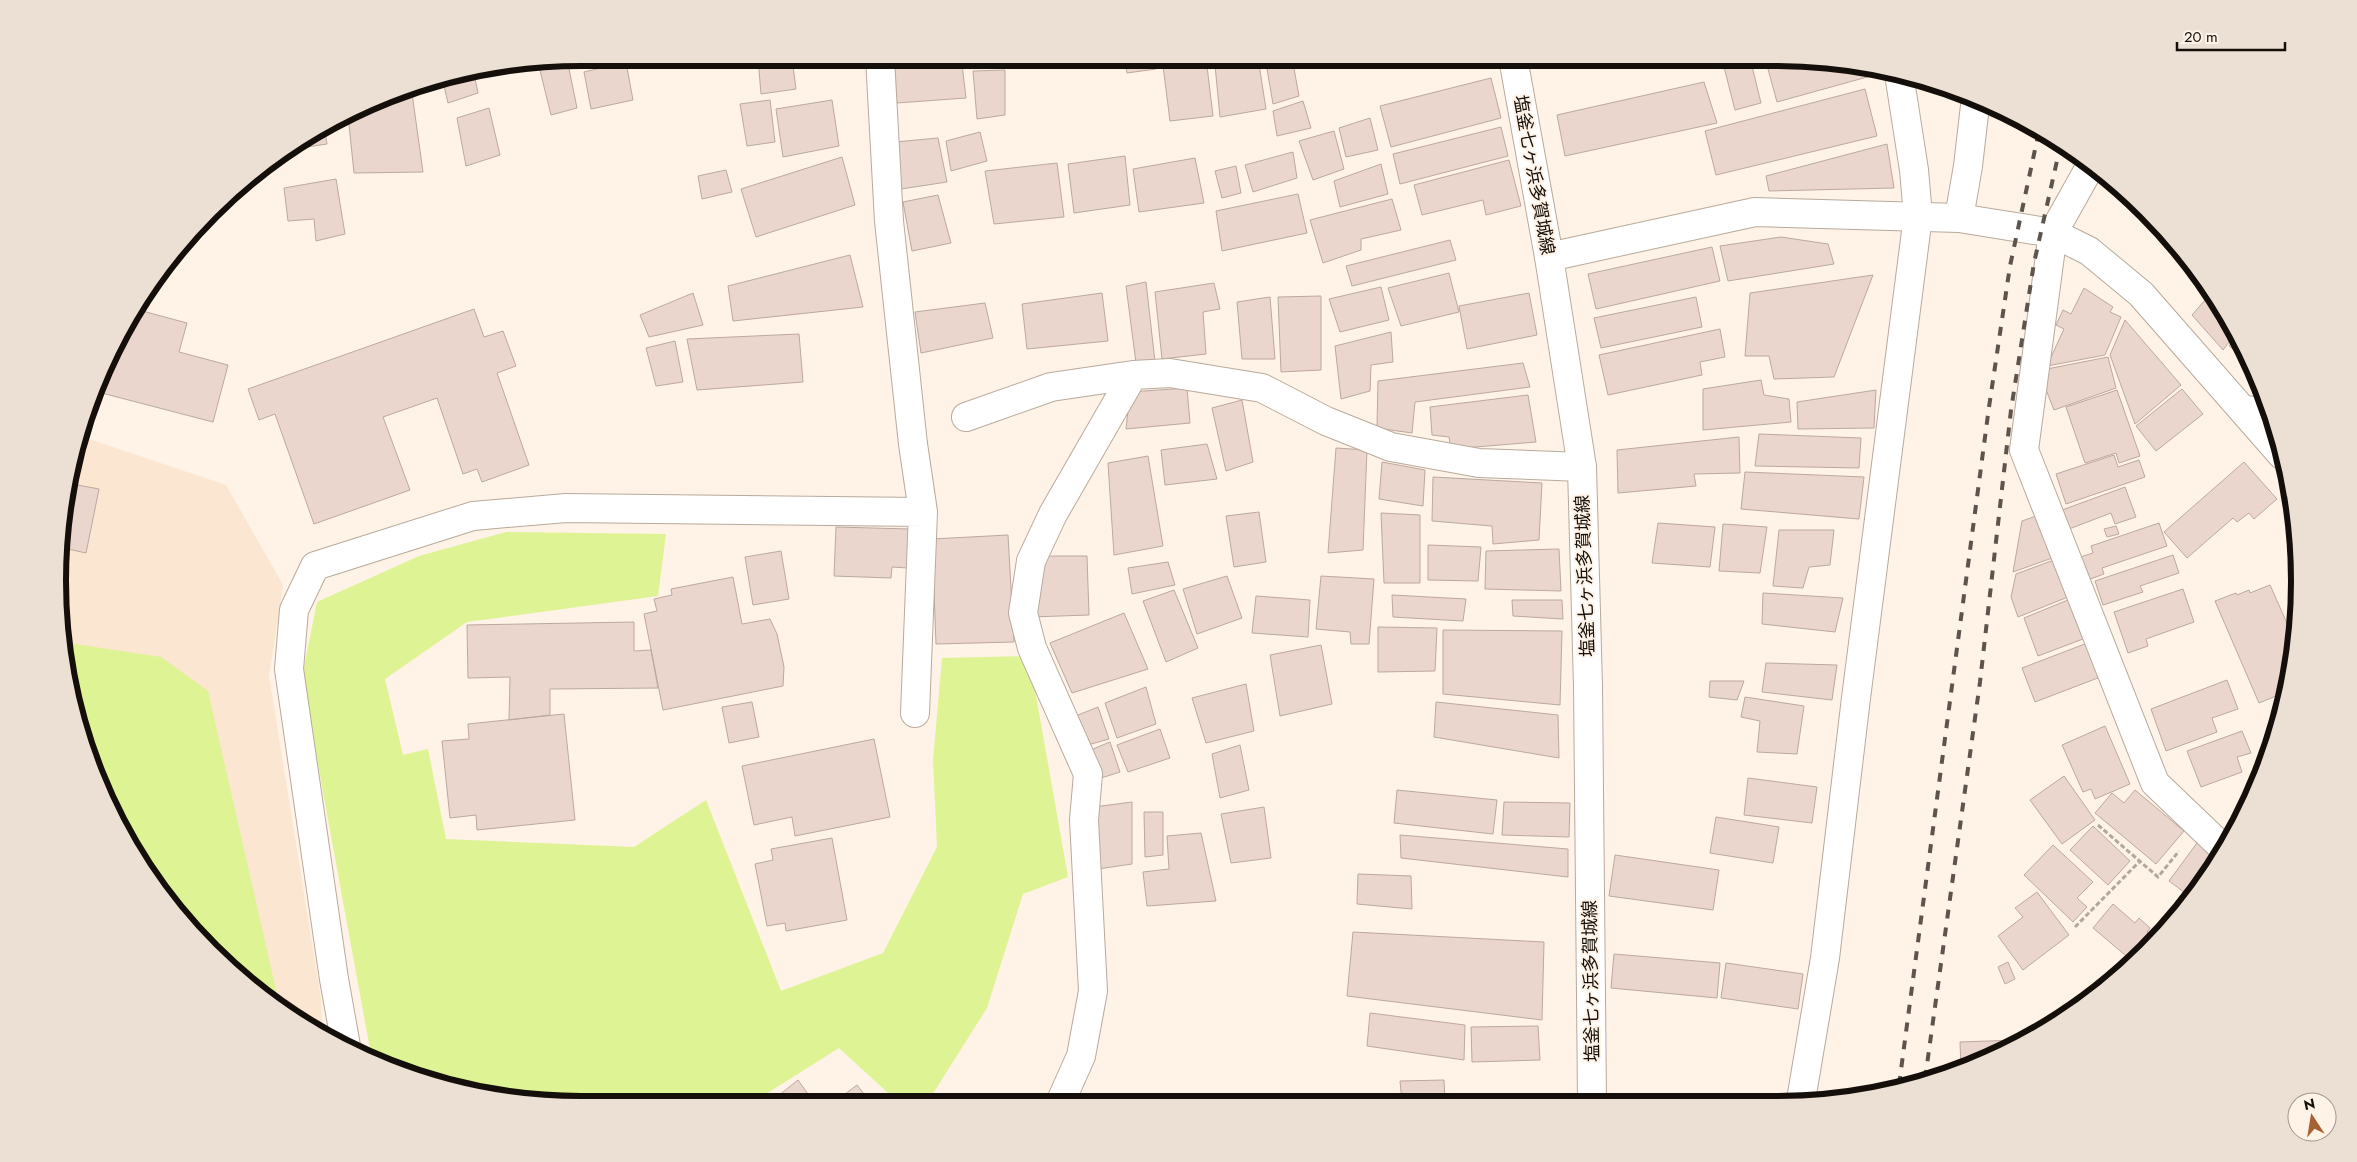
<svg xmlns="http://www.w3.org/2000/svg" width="2357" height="1162" viewBox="0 0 2357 1162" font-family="Jost,'Noto Sans JP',sans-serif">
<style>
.built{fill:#fbe6d1}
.green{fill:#def394}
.building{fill:#ebd6ce;stroke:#bca8a0}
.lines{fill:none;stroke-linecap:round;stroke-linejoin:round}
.street-casing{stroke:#b8aa9b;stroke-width:30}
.secondary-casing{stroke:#b8aa9b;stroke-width:30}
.primary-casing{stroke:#b8aa9b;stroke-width:30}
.path{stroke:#b3a89e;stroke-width:3;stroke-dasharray:5 2.5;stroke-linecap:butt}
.street{stroke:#fff;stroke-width:28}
.secondary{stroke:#fff;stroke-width:28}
.primary{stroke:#fff;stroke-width:28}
.rail{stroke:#5c544d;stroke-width:4;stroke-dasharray:9 9;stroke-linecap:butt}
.labels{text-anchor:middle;stroke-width:4;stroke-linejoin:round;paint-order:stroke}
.street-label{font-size:18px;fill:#140f0a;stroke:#fff2e6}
.rim{fill:none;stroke:#140f0a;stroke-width:6}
</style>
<rect width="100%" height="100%" fill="#fff2e6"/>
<path class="built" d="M80,436L226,485L283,585L269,676L321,999L322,1033L290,1016L211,951L166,899L112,813L85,749L62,649L59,547L68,479Z"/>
<path class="green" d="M506,532L666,534L658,596L467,622L385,679L403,755L428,749L446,839L634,847L706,800L781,991L883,953L937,847L933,760L942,658L1029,656L1068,877L1023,894L987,1008L927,1103H899L839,1048L750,1104H698L686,1093L666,1104H581L479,1094L380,1065L372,1060L302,677L317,602L419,556Z
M62,642L161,657L208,691L279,1003L275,1004L211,951L166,899L112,813L85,749Z"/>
<path class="building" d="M758,58H792L796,89L761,94Z
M1124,58H1155L1156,69L1127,73Z
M1162,58H1206L1213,116L1170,121Z
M1251,58H1258L1266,109L1220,117L1215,65Z
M1765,58L1877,67L1878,74L1777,102Z
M567,59L577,108L551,115L538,62Z
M626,62L633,100L591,109L584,72Z
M1751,62L1761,103L1735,110L1724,67Z
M1293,63L1299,96L1273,104L1267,69Z
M962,64L966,98L897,103L891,68Z
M473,69L478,93L448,103L442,77Z
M1005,70V115L977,119L973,71Z
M1491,78L1501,118L1391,147L1380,106Z
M1704,82L1717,123L1565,156L1557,115Z
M411,86L423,172L354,173L348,115Z
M1865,89L1877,136L1716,175L1705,131Z
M770,100L775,142L747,146L740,104Z
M832,100L839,146L783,157L776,109Z
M1303,101L1311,128L1277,136L1273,111Z
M489,108L500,155L466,166L457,118Z
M1370,118L1378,150L1346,157L1339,128Z
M324,126L327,144L294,149L293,145Z
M1501,127L1508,156L1400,184L1393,154Z
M1334,131L1344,169L1313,180L1299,141Z
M980,132L987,161L951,171L946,141Z
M938,138L947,182L901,189L895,142Z
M1887,144L1894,188L1769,191L1766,176Z
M1293,152L1297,178L1253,192L1245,165Z
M1125,156L1130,205L1074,213L1068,164Z
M842,157L855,205L756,237L741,189Z
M1195,158L1204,203L1139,212L1133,169Z
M1509,160L1521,206L1486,215L1483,200L1422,215L1414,185Z
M1057,163L1064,217L994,224L985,171Z
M1381,164L1388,194L1340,207L1334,181Z
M1236,166L1241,193L1222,198L1215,171Z
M726,170L732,192L702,199L698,176Z
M336,179L345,234L316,241L314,219L288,221L284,188Z
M1298,194L1307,233L1222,251L1216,211Z
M938,195L951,243L912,251L903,202Z
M1392,199L1401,230L1361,239V250L1323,263L1310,220Z
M1781,237L1828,244L1834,264L1728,281L1720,246Z
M1450,240L1456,260L1352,286L1346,266Z
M1712,247L1720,281L1596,309L1588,274Z
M850,255L863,307L733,321L728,286Z
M1449,273L1459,312L1401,326L1388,288Z
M1873,275L1834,377L1774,379L1769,356H1745L1750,293Z
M1146,282L1155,362L1136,363L1126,286Z
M1214,283L1220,309L1203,312L1206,354L1162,359L1155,292Z
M1381,287L1389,320L1340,332L1329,299Z
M2084,288L2113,307L2110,312L2121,317L2105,355L2047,366L2064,329L2056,325L2063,310L2071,314Z
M2212,292L2235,334L2223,350L2192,315Z
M693,293L703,325L649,337L640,315Z
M1102,293L1108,341L1027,349L1022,304Z
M1529,293L1537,335L1467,349L1459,306Z
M1321,296V370L1281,372L1278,297Z
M1270,297L1275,359H1242L1237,302Z
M1696,297L1702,327L1601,348L1594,318Z
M985,303L993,338L921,353L915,312Z
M135,309L187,323L179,352L228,365L213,422L94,391L128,319Z
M474,309L484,337L503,331L516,366L497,373L529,465L482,482L477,469L463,474L437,398L383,417L410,490L314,524L275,414L259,420L248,389Z
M2125,320L2181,385L2135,424L2110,355Z
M1720,329L1725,357L1700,362L1702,375L1608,395L1599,355Z
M1391,332L1393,362L1371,365L1370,391L1341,399L1335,346Z
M799,334L803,382L697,390L687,339Z
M2236,336L2249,361L2229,346Z
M675,341L683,382L656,386L646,348Z
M2108,357L2116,388L2054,410L2043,382L2047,369Z
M1523,363L1530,387L1415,402L1412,433L1377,428L1378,381Z
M1761,380L1764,395L1789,399L1791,422L1703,430V389Z
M1187,388L1190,423L1126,429L1130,392Z
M2182,389L2203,414L2156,451L2136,426Z
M1876,390L1874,428L1798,429L1797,402Z
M2117,390L2140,456L2119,463L2116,453L2085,463L2066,407Z
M1528,395L1536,442L1451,449L1449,437L1432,435L1430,407Z
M1242,400L1253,462L1226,471L1212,408Z
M1759,434L1861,438L1859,468L1755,466Z
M1739,437L1740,473L1694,474L1696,486L1618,493L1617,450Z
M1207,444L1217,479L1165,485L1161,450Z
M1336,448L1367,450L1363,550L1328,553Z
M2114,455L2118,467L2139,460L2145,477L2066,504L2056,474Z
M1148,456L1163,546L1114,555L1108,463Z
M1382,462L1425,470L1423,506L1379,499Z
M2244,462L2277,499L2254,519L2249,513L2237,522L2233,518L2187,558L2164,532Z
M1745,472L1864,477L1859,519L1741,509Z
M1433,477L1542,483L1539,540L1493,544L1492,526L1432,521Z
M67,483L99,489L86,553L59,547Z
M2125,487L2136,517L2115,524L2111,513L2069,529L2062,510Z
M1259,512L1266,562L1234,567L1226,516Z
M1381,513L1420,515V583H1384Z
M2039,515L2055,557L2013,572L2022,521Z
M1658,523L1715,527L1710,567L1652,563Z
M2159,523L2167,546L2102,568L2104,574L2085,581L2077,558L2093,553L2091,546Z
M1723,524L1767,527L1760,573L1719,571Z
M2116,526L2119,534L2107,537L2104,529Z
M836,527L909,529L908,568L892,567L891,578L834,576Z
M1779,530H1834L1830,565L1809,567L1803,588L1773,586Z
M1008,535L1014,642L936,644L932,539Z
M1428,545L1481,547L1478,581L1428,580Z
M1559,549L1561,591L1485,589L1486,551Z
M781,551L789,599L753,605L745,557Z
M2173,555L2179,573L2140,586L2143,592L2103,605L2095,581Z
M1038,556H1087L1089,615L1031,617Z
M2054,560L2068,597L2018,617L2011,597L2016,574Z
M1168,562L1175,585L1132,594L1128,568Z
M1227,576L1242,618L1197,634L1183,589Z
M1321,576L1374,579L1369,644H1351L1350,632L1316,629Z
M733,577L742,624L770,619L777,634L784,667L783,686L663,710L644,614L657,611L654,599L672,595L671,589Z
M2270,585L2294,639L2289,683L2281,708L2276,696L2259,703L2215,601L2236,593L2237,595L2249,590L2250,593Z
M2183,589L2194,622L2146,639L2148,646L2128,653L2114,612Z
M1174,590L1198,648L1166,662L1143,601Z
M1763,593L1843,598L1835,632L1762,624Z
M1392,595L1466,599L1463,621L1393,617Z
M1256,596L1310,600L1308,637L1252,633Z
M1512,600H1562L1563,619L1513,616Z
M2068,600L2083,639L2038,656L2024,618Z
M1124,613L1148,669L1072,693L1050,643Z
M634,622V651L651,650L658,688L550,689V715L509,720L510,677L468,678L467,625Z
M1378,627L1437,628L1435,671L1378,672Z
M1443,630L1562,631L1560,705L1443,694Z
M2090,642L2103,676L2035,702L2022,668Z
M1321,645L1332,704L1280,716L1270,655Z
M1766,663L1837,665L1832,700L1762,692Z
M2227,680L2238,709L2212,718L2217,732L2166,751L2151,709Z
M1710,681H1744L1737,700L1709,697Z
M1246,684L1254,731L1206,743L1192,698Z
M1146,687L1156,724L1117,738L1105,703Z
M1745,697L1804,706L1797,754L1757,752L1760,721L1741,717Z
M752,702L759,737L729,743L722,707Z
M1436,702L1558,715L1559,758L1434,737Z
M1098,707L1109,739L1084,746L1073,717Z
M564,714L575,820L477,830L476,815L450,818L442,741L469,739L468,724Z
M2105,726L2130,784L2095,799L2091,789L2083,792L2062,745Z
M1160,729L1170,758L1128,772L1117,745Z
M2242,731L2251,753L2237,757L2242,772L2201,787L2187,751Z
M874,739L890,817L795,836L792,817L754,825L742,766Z
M1110,742L1120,772L1098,779L1088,751Z
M1240,745L1249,790L1220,798L1212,754Z
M2064,776L2095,820L2062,844L2030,800Z
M1748,778L1817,787L1812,823L1744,815Z
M1397,790L1497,800L1493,834L1394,823Z
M2135,790L2184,831L2156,864L2095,813L2112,793L2124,803Z
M1132,802V864L1098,869L1094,807Z
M1504,802L1570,803L1569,837L1502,835Z
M1264,807L1271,858L1231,863L1221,814Z
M1144,812H1163V855L1145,857Z
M1716,817L1779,827L1773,863L1710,853Z
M2093,826L2130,861L2108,885L2070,850Z
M1201,833L1216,901L1147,906L1143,872L1169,869L1167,836Z
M1400,835L1568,849V877L1401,858Z
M832,838L847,920L786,931L785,923L767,926L755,864L773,860L771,849Z
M2197,843L2216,856L2192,898L2169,881Z
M2053,845L2093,882L2077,898L2087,907L2073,922L2024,875Z
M1615,855L1719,870L1713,910L1609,896Z
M1358,874L1411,876L1412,909L1357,904Z
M2037,892L2069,935L2023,970L1998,936L2023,917L2015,908Z
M2113,904L2135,923L2139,918L2150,928L2147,932L2154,937L2131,960L2093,928Z
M1353,932L1544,942L1542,1020L1347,996Z
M1614,954L1720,963L1717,998L1611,988Z
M2008,962L2015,979L2005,984L1998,967Z
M1726,963L1803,974L1798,1009L1721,998Z
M2103,988L2095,996L2076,1007L2073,1000Z
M1370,1013L1465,1025L1464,1060L1367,1046Z
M1538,1026L1540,1060L1472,1062L1471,1027Z
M2018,1040L1977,1065L1961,1069L1960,1042Z
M798,1080L815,1104H768Z
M1444,1080L1445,1101L1402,1102L1400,1081Z
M857,1085L871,1103L832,1104Z"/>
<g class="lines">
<g class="street-casing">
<path id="street" d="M2091,165L2053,233L2024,450L2155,783L2222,847
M2244,410L2269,412
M966,417L1051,387L1133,375L1170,373L1262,388L1326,421L1391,447L1479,463L1582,467
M915,713L923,512
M346,1046L334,979L289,669L294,610L315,566L473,516L566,508L923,512L913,444L889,221L880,58
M1801,1100L1825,958L1856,698L1918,216L1914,170L1899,74
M1060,1103L1081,1056L1093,991L1084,820L1088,774L1032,648L1023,613L1031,561L1053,514L1133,375"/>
</g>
<g class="secondary-casing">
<path id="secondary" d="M1959,218L2053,233L2089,251L2141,294L2282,455
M1549,257L1755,212L1959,218L1968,166L1976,97"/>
</g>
<g class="primary-casing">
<path id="primary" d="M1513,58L1549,257L1582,467L1588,686L1592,1101"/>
</g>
<path class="path" d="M2098,825L2158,877L2179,851
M2075,927L2140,861"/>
<use href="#street" class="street"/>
<use href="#secondary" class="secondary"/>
<use href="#primary" class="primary"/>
<path class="rail" d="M1925,1079L1980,682L2011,410L2034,263L2061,143
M1899,1085L1989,407L2010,266L2039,131"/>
</g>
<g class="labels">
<g class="street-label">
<text transform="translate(1534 175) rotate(80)" y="6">塩釜七ヶ浜多賀城線</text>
<text transform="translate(1585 576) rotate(-92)" y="6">塩釜七ヶ浜多賀城線</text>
<text transform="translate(1591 981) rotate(-91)" y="6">塩釜七ヶ浜多賀城線</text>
</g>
</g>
<path d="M0 0H2357V1162H0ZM581 66H1776A515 515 0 0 1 2291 581V581A515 515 0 0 1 1776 1096H581A515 515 0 0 1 66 581V581A515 515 0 0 1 581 66Z" fill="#ece0d4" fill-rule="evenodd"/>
<path class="rim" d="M581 66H1776A515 515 0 0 1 2291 581V581A515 515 0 0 1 1776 1096H581A515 515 0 0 1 66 581V581A515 515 0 0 1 581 66Z"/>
<g transform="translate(2312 1117) rotate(348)"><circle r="24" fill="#fff2e6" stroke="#a1978e"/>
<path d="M0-4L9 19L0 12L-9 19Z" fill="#a66232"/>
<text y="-8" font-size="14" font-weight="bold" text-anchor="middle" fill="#140f0a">N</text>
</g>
<path d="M2177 42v8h108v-8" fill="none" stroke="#140f0a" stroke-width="2.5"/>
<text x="2184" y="42" font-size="15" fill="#140f0a" stroke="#fff2e6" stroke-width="4" paint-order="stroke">20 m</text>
</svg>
